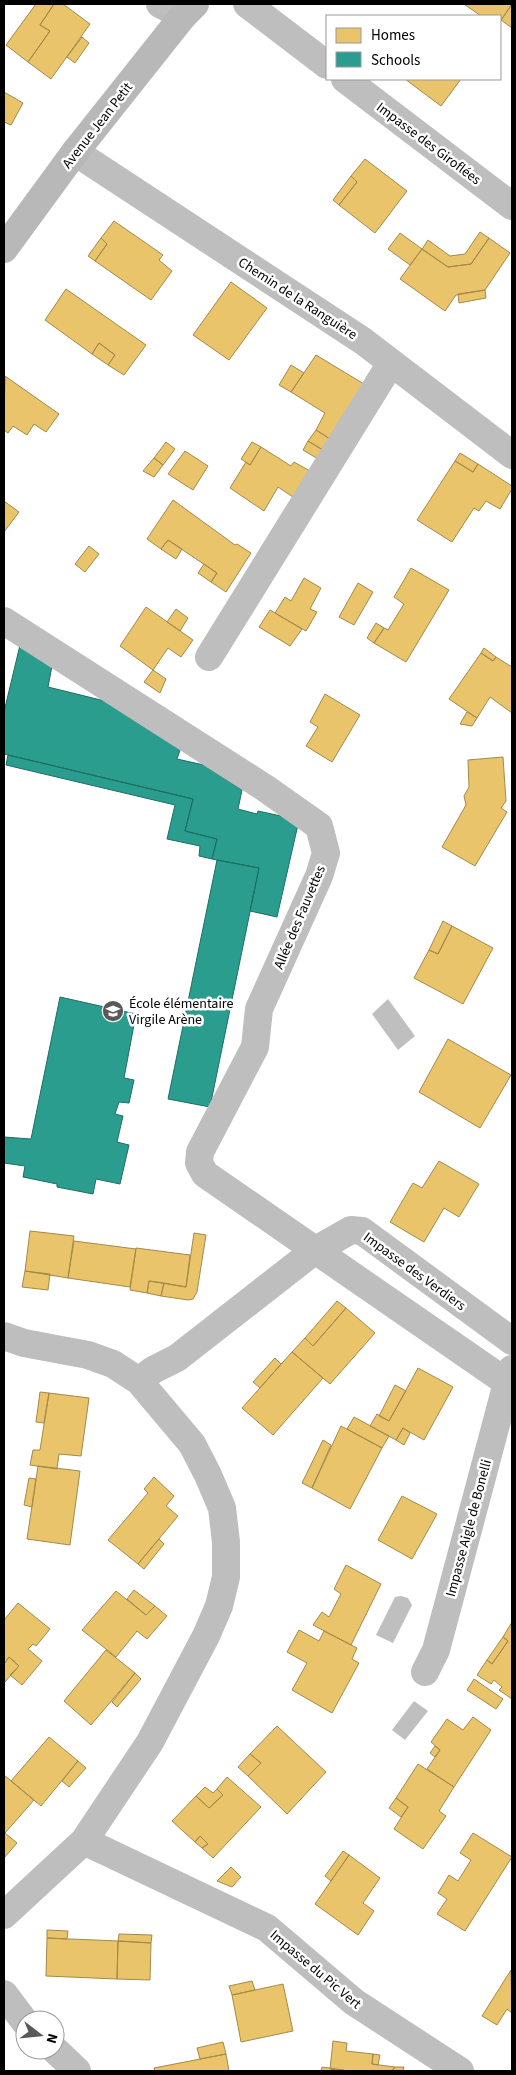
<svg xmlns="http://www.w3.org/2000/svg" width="516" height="2075" viewBox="0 0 516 2075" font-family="'Source Sans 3',sans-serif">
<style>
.water{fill:#bfbfbf}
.homes{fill:#e9c46a;stroke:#a3894a}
.schools{fill:#2a9d8f;stroke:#1d6e64}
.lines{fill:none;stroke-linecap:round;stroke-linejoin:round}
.street{stroke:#bebebe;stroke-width:28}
.secondary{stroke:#b8b8b8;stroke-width:28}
.labels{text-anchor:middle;stroke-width:5;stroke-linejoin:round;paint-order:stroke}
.street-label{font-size:14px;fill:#000;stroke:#fff}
.poi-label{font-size:14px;fill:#000;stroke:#fff;text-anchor:start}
</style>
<rect width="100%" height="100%" fill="#fff"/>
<path class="water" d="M388,999L415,1036L398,1050L372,1014Z
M401,1596L408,1598L412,1605L393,1643L376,1635L395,1597Z
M414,1701L428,1711L405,1740L392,1730Z"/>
<path class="homes" d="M36,4H54L40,25L50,31L28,62L6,45Z
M54,4H63L90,24L51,79L28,62L50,31L40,25Z
M464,4H512L500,22V16H481Z
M512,4V28L501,20Z
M82,37L89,43L75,63L67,57Z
M405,79H461L441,106Z
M4,92L23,103L11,125L4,122Z
M365,159L407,191L375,233L339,205L357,182L351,176Z
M351,176L357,182L339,205L333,200Z
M114,221L163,255L159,260L172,271L151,300L95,261L107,244L101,238Z
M480,232L489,238L471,264L448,267L422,249L428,240L450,256L465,254Z
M400,233L422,249L410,265L388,249Z
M101,238L107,244L95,261L88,256Z
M489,238L510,253L485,290L456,295L445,311L400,279L422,249L448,267L471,264Z
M231,282L267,308L229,360L193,335Z
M66,289L146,345L124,375L108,365L115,355L99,343L92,354L45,320Z
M485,290L486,298L459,303L458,294Z
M99,343L115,355L108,365L92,354Z
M316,355L364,384L330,439L316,430L325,413L291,392Z
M291,365L304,373L291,392L279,385Z
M5,376L59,414L46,432L34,424L27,435L13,426L8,433L4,430Z
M316,430L330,439L323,450L308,441Z
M308,441L323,450L318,459L303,450Z
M166,442L175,449L163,465L154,458Z
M252,442L261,447L250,465L241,459Z
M261,447L291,466L294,462L310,471L293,497L278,487L264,511L230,488L246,462L250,465Z
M185,451L208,466L193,490L168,474Z
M460,453L478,464L473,472L455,461Z
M154,458L163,465L154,477L143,471Z
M455,461L473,472L478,464L512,486V489L500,509L486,501L479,511L474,508L452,542L417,520Z
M173,500L235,545L237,544L251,553L226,592L211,582L217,573L168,540L161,549L147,539Z
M4,501L19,512L4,532Z
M168,540L182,549L176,559L161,549Z
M89,546L99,554L85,572L75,564Z
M204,564L217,573L211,582L198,573Z
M411,568L449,590L406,662L374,643L384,628L388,630L404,604L394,597Z
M304,578L321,588L310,609L317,612L306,631L275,613L285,597L291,601Z
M358,583L373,592L354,625L339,617Z
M146,607L193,640L181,657L168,648L153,670L120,646Z
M176,609L188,618L180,631L167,622Z
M270,610L302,629L290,646L259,627Z
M376,623L384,628L374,643L367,638Z
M484,648L496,657L493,661L481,653Z
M481,653L493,661L496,657L512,667V713L490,697L477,718L449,699Z
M153,670L166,679L160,693L144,682Z
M325,694L360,715L332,762L306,746L318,727L310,722Z
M467,712L477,718L472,726L460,724Z
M503,757L506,801L501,808L507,812L475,866L442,847L466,805L464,796L469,787L468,760Z
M443,921L452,926L438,954L429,950Z
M452,926L493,948L463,1004L414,978L429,950L438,954Z
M448,1039L511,1075L480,1128L419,1092Z
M439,1161L479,1184L459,1217L444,1208L424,1242L390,1222L413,1183L422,1188Z
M30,1231L74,1236L68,1278L25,1271Z
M194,1233L206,1235L197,1292L193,1299L188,1300L161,1296L164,1283L186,1287Z
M74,1241L136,1249L130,1287L68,1278Z
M136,1248L190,1255L186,1287L149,1281L147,1293L130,1290Z
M25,1271L50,1274L48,1290L22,1287Z
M149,1281L164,1283L161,1296L147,1293Z
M337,1301L346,1308L313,1346L305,1338Z
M346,1308L375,1333L330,1384L292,1352L305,1338L313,1346Z
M292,1352L323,1378L273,1435L242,1408Z
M275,1358L281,1364L260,1388L253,1382Z
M418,1368L453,1387L424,1440L403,1428L396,1440L370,1426L377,1414L389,1421Z
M395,1385L406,1391L389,1421L379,1416Z
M40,1392L49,1393L44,1423L36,1422Z
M49,1393L89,1398L81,1456L59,1454L57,1469L30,1465L33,1450H40Z
M354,1417L389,1436L382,1448L347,1429Z
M341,1426L382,1448L350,1509L312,1488Z
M403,1428L410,1433L404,1445L396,1440Z
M323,1440L331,1445L312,1488L302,1483Z
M38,1466L80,1471L70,1545L27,1539Z
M154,1477L174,1496L166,1506L178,1516L138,1564L108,1540L148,1493L144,1489Z
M29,1478L36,1479L32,1507L24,1505Z
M402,1496L437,1514L412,1559L378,1540Z
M159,1539L164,1544L144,1569L138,1564Z
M346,1565L381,1584L351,1645L313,1625L322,1612L329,1617L341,1594L334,1589Z
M134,1590L155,1606L146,1615L127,1599Z
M116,1591L146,1615L155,1606L167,1616L147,1639L137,1631L116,1657L82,1630Z
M18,1603L50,1629L36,1646L33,1644L28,1649L42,1661L22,1685L10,1675L19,1666L9,1657L4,1664V1620Z
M512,1622V1699L499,1690L502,1687L494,1680L491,1684L477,1675L487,1660L492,1664L508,1641L503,1637Z
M299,1630L319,1641L324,1631L357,1648L352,1659L359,1663L332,1713L292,1690L307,1663L287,1652Z
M503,1637L508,1641L492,1664L487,1660Z
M106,1650L135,1673L91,1725L64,1701Z
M9,1657L19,1666L4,1683V1664Z
M135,1673L141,1679L117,1707L112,1702Z
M474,1679L503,1699L496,1709L467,1690Z
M473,1717L491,1730L454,1787L427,1769L440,1750L431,1742L447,1719L463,1730Z
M277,1726L326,1772L287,1814L248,1776L261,1763L250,1754Z
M49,1737L78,1761L41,1806L11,1781Z
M435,1746L440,1750L435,1757L430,1753Z
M250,1754L261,1763L248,1776L238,1767Z
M78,1761L86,1768L69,1787L62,1781Z
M418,1764L454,1787L439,1811L446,1816L423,1849L394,1829L408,1807L396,1798Z
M4,1775L34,1800L5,1833L17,1843L4,1858Z
M227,1777L261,1807L213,1858L202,1848L208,1844L200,1836L195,1842L172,1821L196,1796L209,1808L223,1795L217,1789Z
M205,1787L213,1793L217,1789L223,1795L209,1808L196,1796Z
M396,1798L408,1807L401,1817L389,1808Z
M473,1833L512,1857L465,1931L437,1914L447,1899L438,1893L449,1875L458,1881L471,1860L460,1853Z
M200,1836L208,1844L202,1848L195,1842Z
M343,1851L349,1855L331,1881L325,1876Z
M349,1855L380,1878L363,1903L374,1911L358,1935L315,1904Z
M231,1867L241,1877L232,1887L217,1881Z
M47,1930L68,1931L67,1939L47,1938Z
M119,1934L152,1935L151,1943L118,1941Z
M47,1938L118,1941L117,1979L46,1976Z
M118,1941L151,1943L150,1980L117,1979Z
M511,1970L512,2013L507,2009L497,2025L482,2016Z
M252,1981L255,1990L232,1995L229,1986Z
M283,1984L293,2031L241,2042L232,1995Z
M333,2041L347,2043L346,2051L373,2054L372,2064L395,2067L392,2071H344L330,2069Z
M223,2042L226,2054L200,2059L197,2048Z
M226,2054L229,2071H155L154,2068Z
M373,2054L380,2055L378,2065L372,2064Z
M322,2067L344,2070V2071H321Z
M395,2067H404L403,2071H392Z"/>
<path class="schools" d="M20,645L52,666L48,687L109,702L180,750L177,759L204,765L242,790L238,809L257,814L258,811L299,820L277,917L250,911L259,868L212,859L217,839L185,831L193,799L4,754V712Z
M8,755L193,799L185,831L217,839L212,859L199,856L200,846L167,839L175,805L6,765Z
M217,860L259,868L210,1107L168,1099Z
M60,997L136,1014L124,1078L134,1080L129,1103L119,1102L115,1114L123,1116L117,1142L129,1145L120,1184L96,1179L93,1194L57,1187V1184L23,1177L25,1166L4,1163V1137L31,1139Z"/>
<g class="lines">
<path class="street" d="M160,4L183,16
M247,4L327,65
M345,79L512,206
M75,152L363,341L512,455
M4,621L265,788L319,826L326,853L319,876L259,1009L255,1047L200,1152L199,1163L205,1174L512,1386
M209,657L391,363
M4,1336L24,1343L88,1355L113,1364L139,1381L192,1444L208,1475L222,1508L226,1542V1577L219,1606L206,1636L150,1742L84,1841L4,1915
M139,1381L153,1370L177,1358L314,1251L351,1230L362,1231L512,1341
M425,1672L436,1650L507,1383L512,1369
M84,1841L267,1928L354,2002L460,2071
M4,1994L25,2022
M55,2050L77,2071"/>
<path class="secondary" d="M4,249L75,152L183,16L195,4"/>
</g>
<defs>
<g id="school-disc" transform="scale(1.125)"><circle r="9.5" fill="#595959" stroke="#fff"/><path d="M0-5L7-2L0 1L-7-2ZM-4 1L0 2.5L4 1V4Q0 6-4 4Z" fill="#fff"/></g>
</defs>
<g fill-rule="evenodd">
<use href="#school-disc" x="113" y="1011"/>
</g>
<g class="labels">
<g class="street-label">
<text transform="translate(97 125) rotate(-52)" y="5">Avenue Jean Petit</text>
<text transform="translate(429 143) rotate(37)" y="5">Impasse des Giroflées</text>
<text transform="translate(298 298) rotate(33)" y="5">Chemin de la Ranguière</text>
<text transform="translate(299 917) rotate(-67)" y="5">Allée des Fauvettes</text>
<text transform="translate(415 1271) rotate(36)" y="5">Impasse des Verdiers</text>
<text transform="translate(468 1528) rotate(-75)" y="5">Impasse Aigle de Bonelli</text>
<text transform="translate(316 1969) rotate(40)" y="5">Impasse du Pic Vert</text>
</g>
<g class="poi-label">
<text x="129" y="1008">École élémentaire<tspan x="129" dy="16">Virgile Arène</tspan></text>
</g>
</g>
<rect width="516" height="2075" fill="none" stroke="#000000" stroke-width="10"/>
<rect x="326" y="15" width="175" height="65" fill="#ffffff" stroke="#999999"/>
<rect x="336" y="28" width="25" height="15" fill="#e9c46a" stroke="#999999"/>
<text x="371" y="40" font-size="15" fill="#000000">Homes</text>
<rect x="336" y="52" width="25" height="15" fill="#2a9d8f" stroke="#999999"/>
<text x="371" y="65" font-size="15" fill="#000000">Schools</text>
<g transform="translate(40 2035) rotate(106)"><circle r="24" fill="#ffffff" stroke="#999999"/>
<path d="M0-4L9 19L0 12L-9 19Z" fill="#595959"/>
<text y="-8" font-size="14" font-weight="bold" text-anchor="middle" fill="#000000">N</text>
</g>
</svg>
